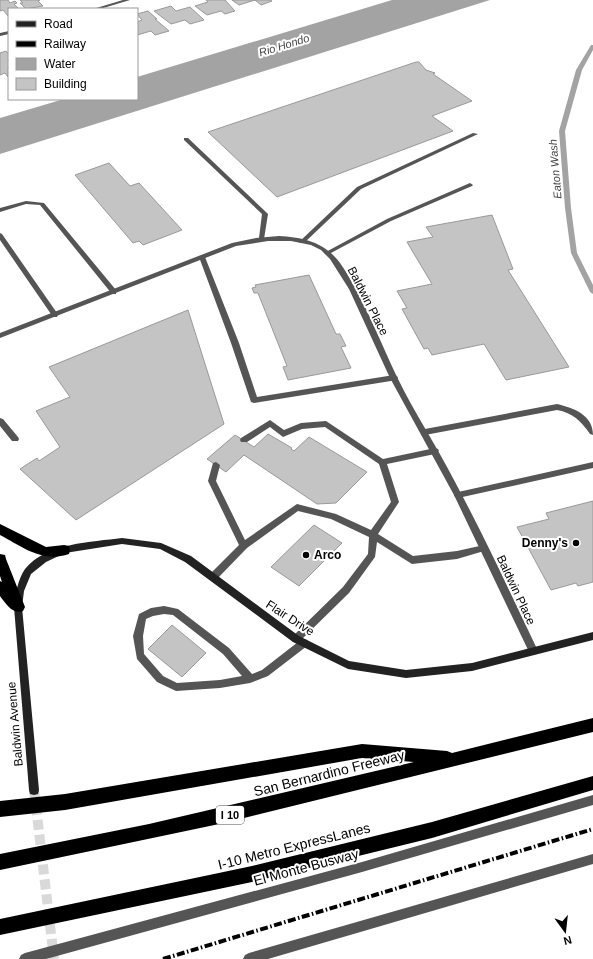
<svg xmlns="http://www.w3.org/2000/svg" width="593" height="959" viewBox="0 0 593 959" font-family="Arial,sans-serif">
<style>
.water{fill:#a3a3a3}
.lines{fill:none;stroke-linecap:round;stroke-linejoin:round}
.stream{fill:#a3a3a3;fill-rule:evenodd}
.building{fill:#c4c4c4;stroke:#999}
.secondary-tunnel{stroke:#d9d9d9;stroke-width:10;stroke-dasharray:10 5;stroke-linecap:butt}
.lane{fill:#555;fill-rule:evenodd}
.street{fill:#555;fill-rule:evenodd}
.secondary{fill:#222;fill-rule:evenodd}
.highway{fill:#000;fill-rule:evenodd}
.rail{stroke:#000;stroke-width:4;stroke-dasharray:8 2.5 1.5 2.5;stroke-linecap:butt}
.poi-dot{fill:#000;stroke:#fff;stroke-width:1.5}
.labels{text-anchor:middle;stroke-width:4;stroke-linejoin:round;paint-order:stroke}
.far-water-label{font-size:11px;font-style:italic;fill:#444;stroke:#fff}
.shield{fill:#fff;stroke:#4c4c4c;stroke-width:1}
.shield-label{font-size:11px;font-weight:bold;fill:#000}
.street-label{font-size:12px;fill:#000;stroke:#fff}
.poi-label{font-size:12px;font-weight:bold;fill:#000;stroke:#fff;text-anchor:end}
.near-street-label{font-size:14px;fill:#000;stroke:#fff}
</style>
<rect width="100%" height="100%" fill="#fff"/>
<path class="water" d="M392,0H490L0,154V118L64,99H137V77Z"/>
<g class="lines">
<path class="stream" d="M591,45H593V50L582,70L565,131L571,208L577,253L593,285V294L590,292L571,253L565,208L559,131L576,70Z"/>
</g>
<path class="building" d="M0,0H8L10,3L15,1L17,3L14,4L19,9H9L8,16L3,10L0,11Z
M20,0H40L38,1L43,6L26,9L20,3H23Z
M206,0H225L235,11L225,14L221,11L207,15L195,6L208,2Z
M232,0H270L272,1L261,5L255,0L239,5Z
M171,6L176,11L190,7L204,20L190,24L185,20L171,24L154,11Z
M148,11L157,19H155L169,31L155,35L151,31L137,35V22L142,20L137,14Z
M6,51L9,55L8,77L5,73L0,75V53Z
M416,62H419L426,70L435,73L433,74L472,101L432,116L453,131L277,197L208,132Z
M109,163L130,186L139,183L182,230L143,245L139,241L133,243L75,175Z
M492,215L513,269L508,270L569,367L506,380L484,344L432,355L428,348L424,349L402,309L407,308L397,291L432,284L407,242L433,237L426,227Z
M309,275L336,334H340L346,346L341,347L351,368L288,380L283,367L287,366L258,293H254L252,288L256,287L255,285Z
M188,310L224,424L76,520L20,469L37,458L39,461L60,447L36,411L70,397L49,367Z
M268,434L292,448L291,449L294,451L309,437L367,472L336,503L317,504L244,455L226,472L207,459L235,435L254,447Z
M593,501V582L578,586L576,583L551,590L517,527L549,519L546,513Z
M314,525L342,543L299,586L271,567Z
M172,625L206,653L182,677L148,649Z"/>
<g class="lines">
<path class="secondary-tunnel" d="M34,790L54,959"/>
<path class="lane" d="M473,133L478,134L361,189L304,243H300L299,242L357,187Z
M184,138H188L267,213L268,214L264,239H260L259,238L262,214L184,140Z
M470,183L473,185L472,186L391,221L329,254L327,255L324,253L387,219Z
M26,201L44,203L116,290V294H112L40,205L26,204L0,212V208Z
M0,233L2,234L57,313L58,315L57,317H53L0,240Z
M202,255L205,257L239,343L257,397L394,375L397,376L398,378L397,380L254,403L251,402L231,343L199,257Z
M557,404C574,408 593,415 593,435L590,434C581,421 573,413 557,410L425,435L421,432L425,429Z
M0,418L3,419L18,437L19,439L18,441H12L0,426Z
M270,420L284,430L301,423L326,421L383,459L435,448L438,449L439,451L435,454L387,464L399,502L378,534L413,556L457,551L484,545L487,546L488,548L487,550L484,551L457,559L412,564L377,542L375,557L349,593L301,640L304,639L307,640L309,643L307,646L268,676L250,683L220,688L176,691L157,682L137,659L133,636L139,614L151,608L164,606L178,609L229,648L252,674L262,670L298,642H293L291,639L293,636L343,587L368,554L369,537L331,519L298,511L247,548L216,580L213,581L210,580L209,577L210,574L239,545L208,481L213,463L216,462L220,465L216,481L245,540L297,504L336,514L371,530L391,502L379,464L325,427L302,429L283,437L270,427L247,442H241L240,440L241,438ZM164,614L173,615L223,654L242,676L220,680L177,683L163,676L144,654L143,636L146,619L153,616Z
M593,462V468L458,498L455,497L454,495L455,493L458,492Z
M593,795V805L362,872L46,959H19L21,955L25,953L362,862Z
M593,854V864L268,959H243L245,955L249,953Z"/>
<path class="street" d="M123,0H130L100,9H93Z
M9,31V34L0,36V33Z
M279,236C299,237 320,241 334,256C342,264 347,274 353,284C370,314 382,346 397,377C414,412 436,445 454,480C484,536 511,594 538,651L536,654L533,655L530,654L454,495L390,378L349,289L330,259L321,250L311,245L291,241H268L236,246L0,338V333L232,243L256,238Z"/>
<path class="secondary" d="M122,538L161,543L191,556L299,636L349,661L406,670L472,663L593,632V640L472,671L406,678L348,669L293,642L185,562L160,549L122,544L65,553L46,562L31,574L24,591L22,607L39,790L38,794L34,795L30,794L29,790L14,607C15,595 18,579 25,569C46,543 92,542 122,538Z"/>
<path class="highway" d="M0,524L46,547L64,545L69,546L70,550L69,554C42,563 23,547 0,535Z
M0,554L5,555L6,559L25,607L23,611C13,615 6,604 0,596V581L2,582L0,576Z
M593,718V732L224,823L0,870V854L149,824L414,762L362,758L65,810L0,817V801L65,794L362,744L447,751L452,753Z
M593,776V790L432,838L252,882L0,935V919L252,866L432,822Z"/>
<path class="rail" d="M163,959L593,829"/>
</g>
<g class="poi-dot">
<circle cx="576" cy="543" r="4"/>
<circle cx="306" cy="555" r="4"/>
</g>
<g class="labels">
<g class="far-water-label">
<text transform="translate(284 45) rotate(-17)" y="4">Rio Hondo</text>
<text transform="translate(555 169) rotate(-95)" y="4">Eaton Wash</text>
</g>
<rect class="shield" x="216" y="806" width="28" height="18" rx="3"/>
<g class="shield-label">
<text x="230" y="819">I 10</text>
</g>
<g class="street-label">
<text transform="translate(368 301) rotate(63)" y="4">Baldwin Place</text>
<text transform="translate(516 590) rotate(65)" y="4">Baldwin Place</text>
<text transform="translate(290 618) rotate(33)" y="4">Flair Drive</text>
<text transform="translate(15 724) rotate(-95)" y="4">Baldwin Avenue</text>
</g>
<g class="poi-label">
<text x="568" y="547">Denny's</text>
<text x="314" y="559" text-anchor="start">Arco</text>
</g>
<g class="near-street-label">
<text transform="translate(329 773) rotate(-14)" y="5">San Bernardino Freeway</text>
<text transform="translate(294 846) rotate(-14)" y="5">I-10 Metro ExpressLanes</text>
<text transform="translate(306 867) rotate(-15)" y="5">El Monte Busway</text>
</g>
</g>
<rect x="8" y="8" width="130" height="92" fill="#ffffff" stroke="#999999"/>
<rect x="16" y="21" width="20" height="6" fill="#222222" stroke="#999999"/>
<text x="44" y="28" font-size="12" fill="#000000">Road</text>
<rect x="16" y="41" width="20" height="6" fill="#000000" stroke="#999999"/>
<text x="44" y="48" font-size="12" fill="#000000">Railway</text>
<rect x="16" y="58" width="20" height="12" fill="#a3a3a3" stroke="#999999"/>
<text x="44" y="68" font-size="12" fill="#000000">Water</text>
<rect x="16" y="78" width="20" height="12" fill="#c4c4c4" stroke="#999999"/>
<text x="44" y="88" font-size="12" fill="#000000">Building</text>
<g transform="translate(565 931) rotate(165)" stroke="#ffffff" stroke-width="3" paint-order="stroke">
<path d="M0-3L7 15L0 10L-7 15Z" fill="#000000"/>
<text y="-6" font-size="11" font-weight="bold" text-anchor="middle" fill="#000000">N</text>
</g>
</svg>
